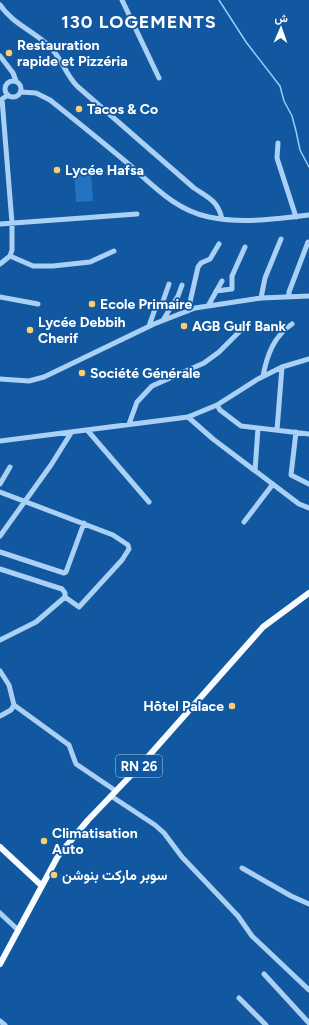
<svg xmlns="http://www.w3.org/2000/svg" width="309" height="1025" viewBox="0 0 309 1025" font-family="Figtree,Vazirmatn,sans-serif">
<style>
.green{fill:#2373c0}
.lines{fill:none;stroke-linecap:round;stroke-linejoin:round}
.stream{stroke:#9bccf9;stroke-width:1.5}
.minor{stroke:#aad0f5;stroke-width:5}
.major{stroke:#f8fbff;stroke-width:6}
.poi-dot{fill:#ffcd6e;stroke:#1158a1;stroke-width:1.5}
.labels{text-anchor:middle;stroke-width:3.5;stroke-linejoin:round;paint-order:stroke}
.shield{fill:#1158a1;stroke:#b8cde3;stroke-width:1}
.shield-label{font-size:13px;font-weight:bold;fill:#fff}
.poi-label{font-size:14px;font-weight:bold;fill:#fff;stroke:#1158a1;text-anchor:start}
.district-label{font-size:18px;font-weight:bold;letter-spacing:1px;fill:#fff;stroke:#1158a1}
</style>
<rect width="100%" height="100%" fill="#1158a1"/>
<path class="green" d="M91,171L93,201L76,202L74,172Z"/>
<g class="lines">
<path class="stream" d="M219,0L246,42L280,86L284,101L292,116L296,131L300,150L309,167"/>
<path class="minor" d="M122,0L159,78
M0,5C12,23 33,31 48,45C61,56 65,74 77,86L194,188C209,198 218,201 222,219
M0,56L13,73L16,81
M5 89a8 8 0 1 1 16 0a8 8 0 1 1-16 0Z
M21,92L36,93L50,100C75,120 100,140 125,161C151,183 174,210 209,217C242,224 276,219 309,215
M278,143L277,158L296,217
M0,224L137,214
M10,256L33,266H53L90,262L114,251
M0,264L10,256L12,250V223L2,99L8,95
M216,291L232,289V276L245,247
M0,297L38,304
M289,297V292L308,242
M261,298L265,278L281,239
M208,306L222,281
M188,311L198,267L201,263L210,259L219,244
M163,320L178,296L182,285
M149,326L155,309L162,304L169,284
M263,376C267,355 274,336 292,324
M0,379L29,381L44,377L154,324L195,308L261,298L309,296
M217,405L220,410L241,426L309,434
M188,417L213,439L299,504L309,508
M129,424L137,402L152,386L204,363L219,352L242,329
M277,430L282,367
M88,431L149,502
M296,432L291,475L309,484
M0,441L188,417L217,405L258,379L282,367L309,359
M255,471L258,428
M0,484L10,467
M0,492L113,535L128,545L129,549L122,560L79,607L65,597V593L62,589L0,569
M244,522L273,484
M0,536L51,465L71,433
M0,552L64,573L66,572L84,523
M0,640L36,622L65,597
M0,671L9,685L14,705L69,745L76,764L116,791
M0,716L11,710L14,705
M111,796L155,825L164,833L182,857L238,916L252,936L309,990
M242,868L291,896L309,904
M0,913L18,930
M264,974L309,1023
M239,998L266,1025
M0,1021L5,1025"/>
<path class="major" d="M0,847L42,886
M0,964L58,856L88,820L138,768L263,627L309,593"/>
</g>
<g class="poi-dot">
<circle cx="9" cy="53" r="4"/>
<circle cx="79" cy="109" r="4"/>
<circle cx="57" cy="170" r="4"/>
<circle cx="92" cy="304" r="4"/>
<circle cx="184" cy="326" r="4"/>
<circle cx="30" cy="330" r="4"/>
<circle cx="82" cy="373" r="4"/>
<circle cx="232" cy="706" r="4"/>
<circle cx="44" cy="841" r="4"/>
<circle cx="54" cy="875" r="4"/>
</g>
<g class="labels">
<rect class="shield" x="116" y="755" width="46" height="22" rx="3"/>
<g class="shield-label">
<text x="139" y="771">RN 26</text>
</g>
<g class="poi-label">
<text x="17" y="50">Restauration<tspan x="17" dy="16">rapide et Pizzéria</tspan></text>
<text x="87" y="114">Tacos &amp; Co</text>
<text x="65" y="175">Lycée Hafsa</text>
<text x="100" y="309">Ecole Primaire</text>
<text x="38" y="327">Lycée Debbih<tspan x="38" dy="16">Cherif</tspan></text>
<text x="192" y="331">AGB Gulf Bank</text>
<text x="90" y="378">Société Générale</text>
<text x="224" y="711" text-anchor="end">Hôtel Palace</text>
<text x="52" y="838">Climatisation<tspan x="52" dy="16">Auto</tspan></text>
<text x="62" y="880">سوبر ماركت بنوشن</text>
</g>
<g class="district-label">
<text x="139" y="28">130 LOGEMENTS</text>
</g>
</g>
<g transform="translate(281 28) rotate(2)" stroke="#1158a1" stroke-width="3" paint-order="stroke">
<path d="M0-3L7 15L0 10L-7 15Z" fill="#ffffff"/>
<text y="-6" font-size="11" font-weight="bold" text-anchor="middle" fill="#ffffff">ش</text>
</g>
</svg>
